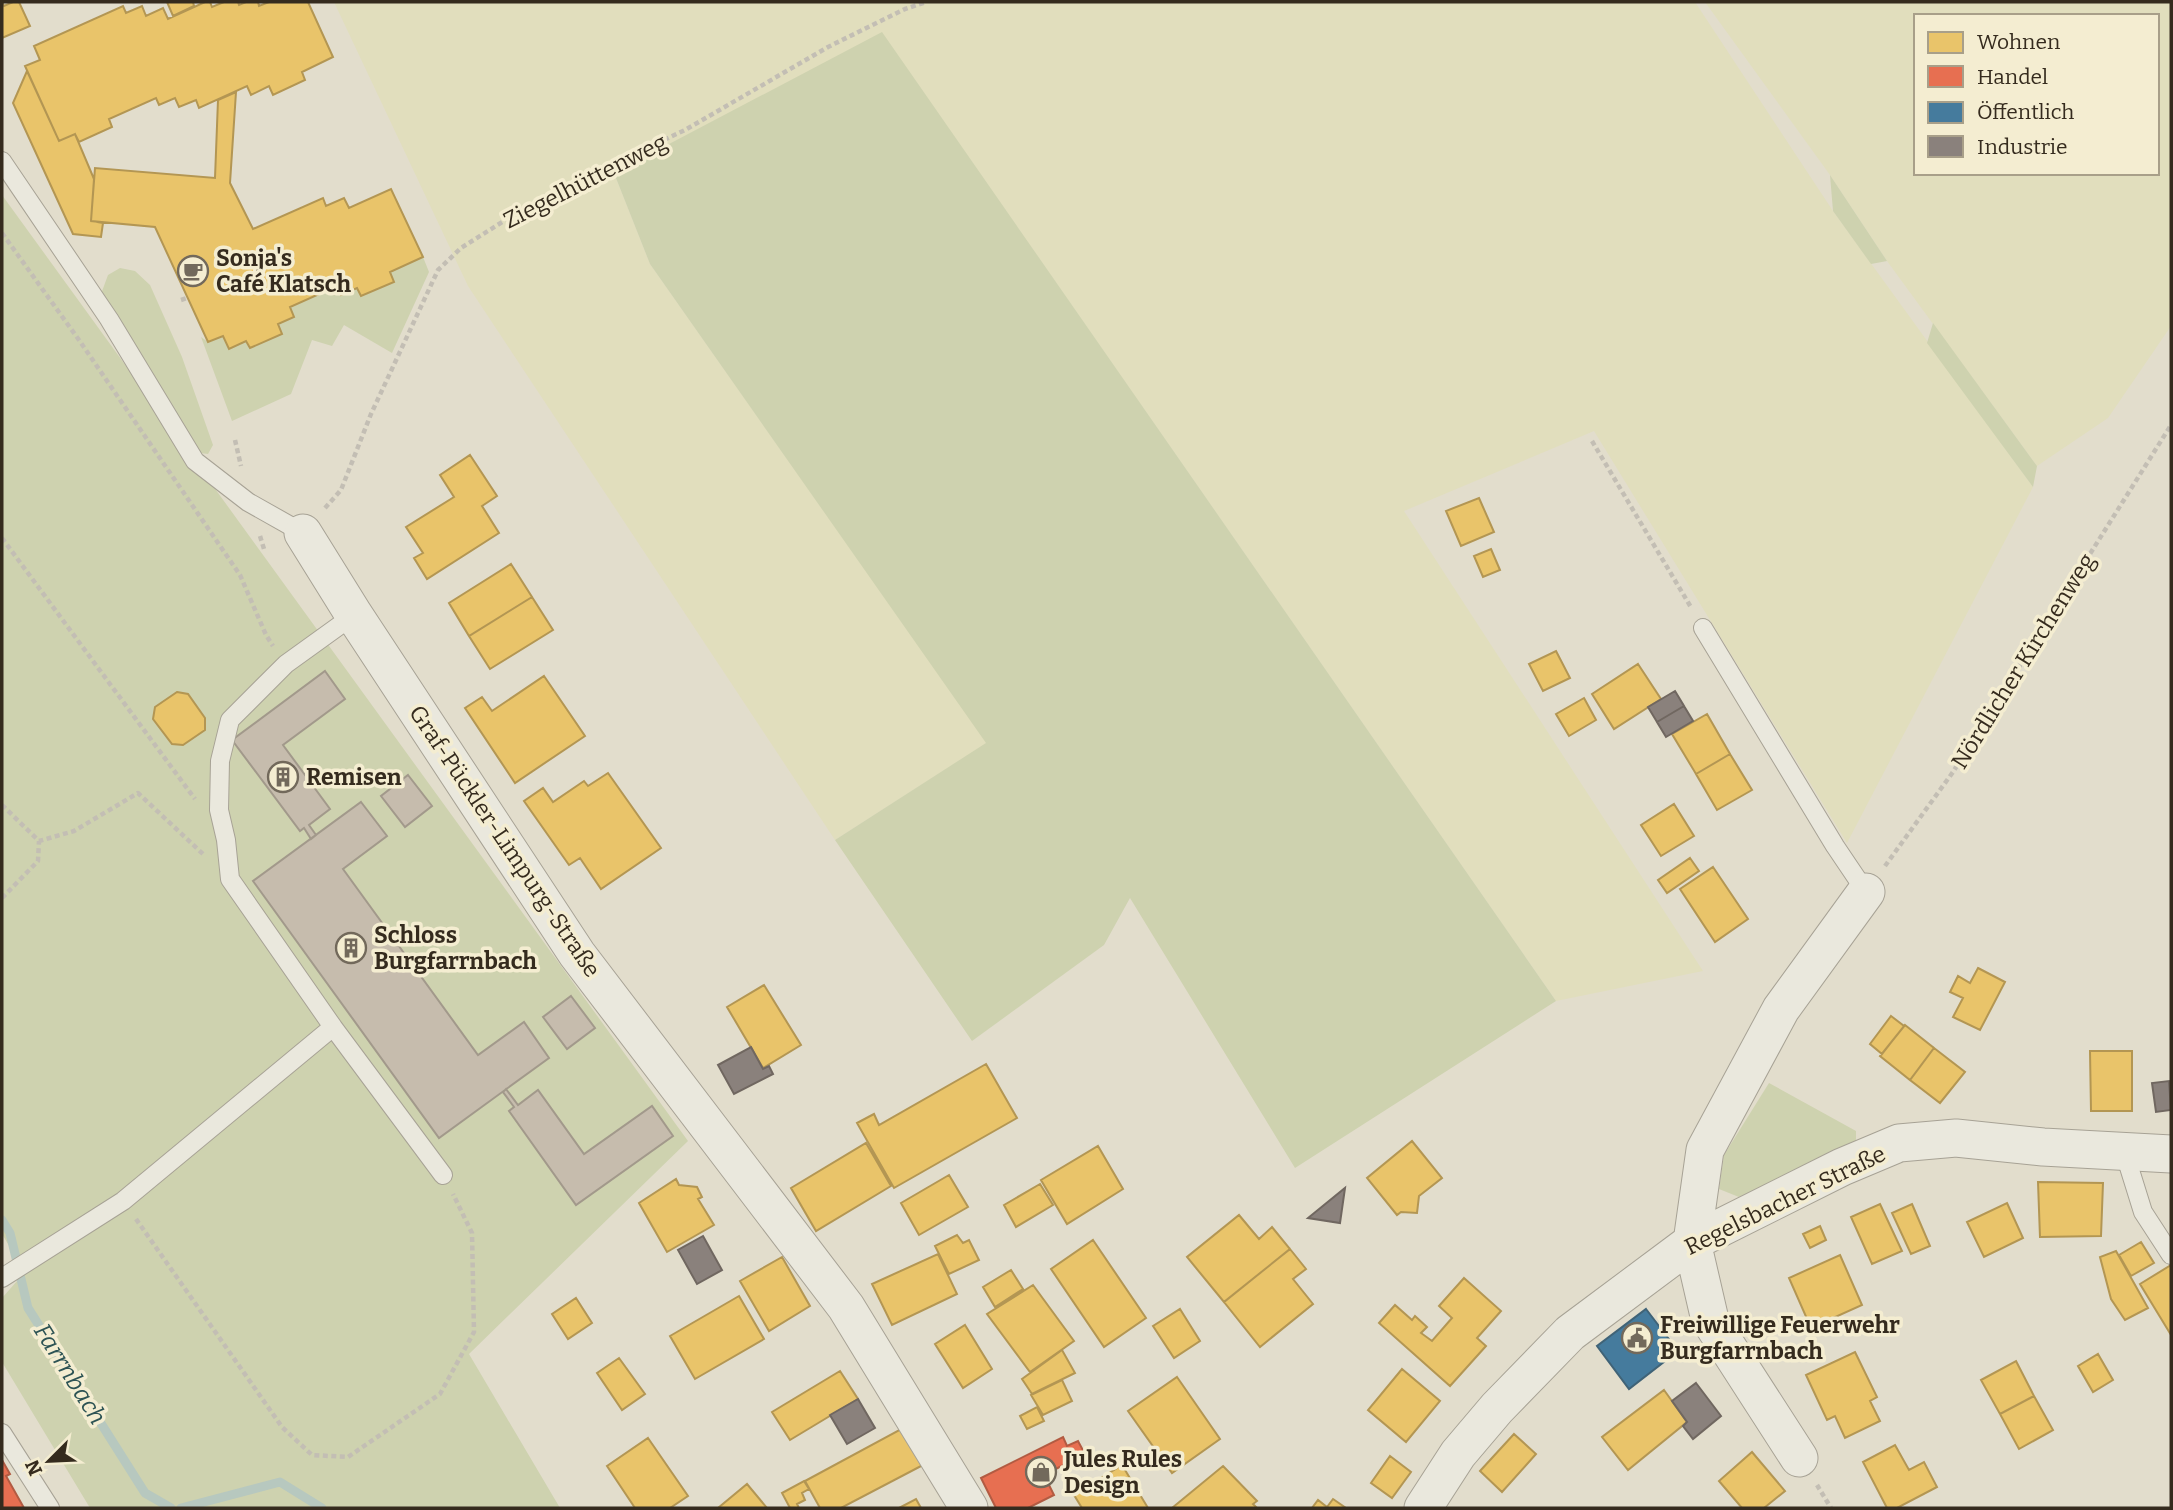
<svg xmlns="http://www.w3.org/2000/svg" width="2173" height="1510" viewBox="0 0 2173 1510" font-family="Bitter,serif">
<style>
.farmland{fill:#e1debd;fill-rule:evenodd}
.green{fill:#ced2af}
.homes{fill:#e9c46a;stroke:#b39653;stroke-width:2}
.shops{fill:#e76f51;stroke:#b25b42;stroke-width:2}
.public{fill:#457b9d;stroke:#406377;stroke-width:2}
.industry{fill:#8a817c;stroke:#706760;stroke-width:2}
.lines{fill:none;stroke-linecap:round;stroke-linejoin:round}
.stream{stroke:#b7c8bf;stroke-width:9}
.building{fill:#c6bcad;stroke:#a2998b;stroke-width:2}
.service-casing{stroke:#a7a295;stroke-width:20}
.minor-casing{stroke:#a7a295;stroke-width:39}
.path{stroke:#c3beb4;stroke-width:4.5;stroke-dasharray:5 3.5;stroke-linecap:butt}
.service{stroke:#eae8dd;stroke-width:18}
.minor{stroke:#eae8dd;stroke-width:37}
.labels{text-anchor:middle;stroke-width:7;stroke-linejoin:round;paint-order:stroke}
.street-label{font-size:23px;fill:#352b1e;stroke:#f4edd1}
.poi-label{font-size:23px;font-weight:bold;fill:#352b1e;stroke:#f4edd1;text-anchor:start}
.water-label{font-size:24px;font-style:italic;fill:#2d5354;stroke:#f4edd1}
</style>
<rect width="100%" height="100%" fill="#e2ddcc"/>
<path class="farmland" d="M334,2H1695L1833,211L2033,487L1847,843L1594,431L1404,511L1703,971L1556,1001L882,33L614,173L650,264L987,743L835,840L468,286Z
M1705,2H2171V326L2108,418L2037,466L1887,261L1830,175ZM1916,16H2157V173H1916Z"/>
<path class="green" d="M882,32L1556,1001L1295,1168L1130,898L1104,945L972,1041L835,840L986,743L650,264L614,173Z
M1830,175L1887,261L1871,264L1833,211Z
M2,195L688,1141L469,1354L560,1508H90L2,1362V1298L25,1272L2,1234Z
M423,257L429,272L392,353L344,325L332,346L312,340L291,394L232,421L201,337L208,342L223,336L246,341L250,348L281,334L278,324L294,316L290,307L337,286L341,295L357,288L361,296L394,282L390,272Z
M120,268L135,271L150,285L182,357L213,445L208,454L200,453L101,294L108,275Z
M1933,323L2037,466L2033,487L1927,343Z
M1769,1083L1856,1131V1143L1739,1197L1719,1189L1724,1155Z"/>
<path class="homes" d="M2,2L4,6L13,2H19L30,26L2,38Z
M167,2H193L194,6L173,16Z
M205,2H210L212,7L224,2H238L239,5L246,2H258L259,6L269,2H308L333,57L302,72L305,80L273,95L269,86L251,95L247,86L199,108L196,100L179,107L175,98L159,105L156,98L109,119L112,127L79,142L75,134L59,141L25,66L40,60L34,46L123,6L126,13L142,6L146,16L163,8L168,19Z
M27,71L59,141L75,134L94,179L91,221L103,223L101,237L73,234L13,103Z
M236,92L230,183L253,229L323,198L326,206L344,198L349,208L391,189L423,257L390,272L394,282L361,296L357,288L341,295L337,286L290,307L294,317L278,324L282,334L250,348L246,341L229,349L223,336L208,342L155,227L91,221L95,168L215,178L218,100Z
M470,455L497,496L482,506L499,533L427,579L414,558L423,553L406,527L454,497L440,475Z
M1479,498L1494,532L1461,546L1446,511Z
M1491,549L1500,570L1483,577L1474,556Z
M511,564L532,597L469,636L449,603Z
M532,597L553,630L490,669L469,636Z
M1556,651L1570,678L1543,691L1529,664Z
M1638,664L1661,699L1614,729L1592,694Z
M544,676L585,736L515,783L465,708L482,697L492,711Z
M177,692L188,694L205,718V730L183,745L172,744L153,719L155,707Z
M1584,698L1596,720L1569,736L1556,714Z
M1707,714L1730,754L1696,774L1672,734Z
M1730,754L1752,790L1717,810L1696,774Z
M608,773L661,848L601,889L580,858L569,865L524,801L543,788L553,802L584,781L588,786Z
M1674,804L1694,836L1661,856L1641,825Z
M1690,858L1699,871L1667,893L1658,880Z
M1713,867L1748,919L1715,942L1680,889Z
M1978,968L2005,982L1980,1030L1953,1017L1963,998L1950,992L1958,976L1970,983Z
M764,985L801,1045L763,1068L727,1007Z
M1891,1016L1904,1026L1882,1054L1870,1044Z
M1905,1025L1934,1048L1910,1080L1880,1056Z
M1934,1048L1965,1072L1940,1103L1910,1080Z
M2090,1051H2132V1111H2091Z
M986,1064L1017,1118L894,1188L857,1123L874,1114L879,1125Z
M1412,1141L1442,1178L1419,1196L1417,1213L1401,1212L1397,1215L1367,1178Z
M866,1143L891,1186L816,1231L791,1188Z
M1098,1146L1123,1189L1067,1224L1041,1180Z
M949,1175L968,1207L919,1235L901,1203Z
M676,1179L679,1185L697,1187L702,1197L698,1199L714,1225L667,1252L639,1203Z
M2038,1182L2103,1183L2101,1236L2040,1237Z
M1040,1184L1053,1205L1016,1227L1004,1205Z
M2007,1203L2023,1238L1984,1257L1967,1222Z
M1880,1204L1902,1251L1872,1264L1851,1217Z
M1912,1204L1930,1246L1911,1254L1892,1213Z
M1239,1215L1259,1239L1272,1227L1290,1249L1224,1302L1187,1257Z
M1820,1226L1826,1240L1810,1248L1803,1234Z
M957,1235L963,1243L969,1240L979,1260L949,1274L935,1246Z
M1093,1240L1146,1318L1104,1347L1051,1269Z
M2141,1242L2154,1263L2131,1276L2119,1255Z
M1290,1249L1306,1269L1293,1279L1313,1304L1260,1347L1224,1302Z
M2116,1251L2148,1308L2125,1320L2111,1299L2100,1257Z
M938,1254L957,1294L892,1325L872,1284Z
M1840,1255L1862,1305L1811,1328L1789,1278Z
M782,1257L810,1306L769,1331L740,1281Z
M2171,1265V1335L2140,1284Z
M1011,1270L1023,1289L995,1307L983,1287Z
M1464,1278L1501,1311L1477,1338L1486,1346L1450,1386L1379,1323L1395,1305L1412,1320L1415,1316L1427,1327L1421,1333L1432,1341L1452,1318L1439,1306Z
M1033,1285L1074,1341L1030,1372L987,1314Z
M739,1296L764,1339L695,1379L670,1336Z
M576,1298L592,1323L568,1339L552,1314Z
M1180,1309L1200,1341L1174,1358L1153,1326Z
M965,1325L992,1369L963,1388L935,1344Z
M1062,1350L1075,1373L1032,1394L1022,1379Z
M1855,1352L1877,1397L1870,1401L1880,1421L1845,1438L1835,1416L1827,1420L1806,1375Z
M2098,1354L2113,1380L2093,1392L2078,1366Z
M619,1358L645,1394L622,1410L597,1373Z
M2016,1361L2034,1396L2000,1414L1981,1380Z
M1402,1369L1440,1401L1406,1442L1368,1410Z
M840,1371L858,1399L790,1440L772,1412Z
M1177,1377L1220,1439L1172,1473L1128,1411Z
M1062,1380L1072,1401L1043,1415L1031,1395Z
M1664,1390L1687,1422L1628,1470L1602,1437Z
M2034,1396L2053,1430L2019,1449L2000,1414Z
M1037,1407L1044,1421L1027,1429L1020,1416Z
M903,1428L923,1465L841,1508H820L805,1481Z
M1514,1434L1536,1454L1502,1492L1480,1471Z
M648,1438L688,1496L670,1508H635L607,1466Z
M1895,1445L1909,1470L1924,1462L1937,1487L1897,1508H1887L1863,1462Z
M1752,1452L1785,1491L1764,1508H1742L1719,1481Z
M1390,1456L1411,1472L1392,1498L1371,1483Z
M1122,1465L1148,1508H1082L1074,1495Z
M1223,1466L1257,1501L1253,1504L1257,1508H1172Z
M804,1481L809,1489L802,1493L805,1500L797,1504L799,1508H790L782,1493Z
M747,1484L767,1508H718Z
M916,1499L921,1508H899Z
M1333,1499L1346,1508H1312L1318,1500L1327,1507Z"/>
<path class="shops" d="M1063,1437L1067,1446L1078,1441L1085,1454L1044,1475L1054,1495L1028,1508H996L981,1478Z
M2,1460L10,1474L6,1476L24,1508H2Z"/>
<path class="public" d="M1646,1309L1678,1351L1629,1389L1597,1346Z"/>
<path class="industry" d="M1675,691L1684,706L1657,722L1648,707Z
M1684,706L1693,721L1666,737L1657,722Z
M751,1047L763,1069L769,1066L773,1074L734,1094L718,1065Z
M2169,1081L2171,1110L2156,1112L2152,1083Z
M1345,1188L1340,1223L1308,1218Z
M703,1236L722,1270L697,1284L678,1250Z
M1696,1383L1721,1416L1693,1439L1683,1426L1687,1422L1672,1401Z
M858,1399L875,1428L847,1444L830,1415Z"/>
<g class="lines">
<path class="stream" d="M2,1220L10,1233L28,1308L145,1493L171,1508
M181,1508L280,1482L322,1508"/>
</g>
<path class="building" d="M325,671L345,699L283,745L330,809L309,825L316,835L311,839L304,828L300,831L232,740Z
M408,775L432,806L405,827L381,796Z
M361,802L387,836L343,869L478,1055L524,1022L549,1058L439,1138L253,881Z
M571,996L595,1028L567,1049L543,1017Z
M506,1089L518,1105L538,1090L584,1154L652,1106L673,1136L576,1205L509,1111L514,1107L503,1092Z"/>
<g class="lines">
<g class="service-casing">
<path id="service" d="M2,161L109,319L195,461L248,502L303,533
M354,615L286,664L230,720L220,761L219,810L226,840L230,879L333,1027L443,1175
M1703,628L1835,846L1866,892
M2124,1151L2143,1212L2171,1255
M2,1278L123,1201L333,1027
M2,1433L50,1508"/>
</g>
<g class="minor-casing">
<path id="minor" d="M303,533L354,615L577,954L846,1307L969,1508
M1799,1458L1710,1320L1692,1242L1705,1150L1781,1009L1866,892
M1423,1508L1458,1454L1497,1408L1570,1333L1692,1242L1842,1167L1899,1143L1956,1138L2043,1147L2171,1154"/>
</g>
<path class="path" d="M2,233L79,340L240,575L266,635L273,646
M181,300L187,298
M235,440L241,466
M1592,441L1692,609
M325,508L341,490L371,414L438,270L461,248L537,200L685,130L828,47L905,9L926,2
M260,536L264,549
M2,538L195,799
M2,805L39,841L74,831L138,793L204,855
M1885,866L1953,772L2171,425
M2,898L38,861L39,841
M136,1219L282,1427L312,1455L348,1457L440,1394L474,1332L472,1233L453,1194
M1817,1485L1831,1508"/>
<use href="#service" class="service"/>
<use href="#minor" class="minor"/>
</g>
<defs>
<g id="cafe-ring" transform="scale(1.575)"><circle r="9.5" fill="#f4edd1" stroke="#72695b" stroke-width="1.5"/><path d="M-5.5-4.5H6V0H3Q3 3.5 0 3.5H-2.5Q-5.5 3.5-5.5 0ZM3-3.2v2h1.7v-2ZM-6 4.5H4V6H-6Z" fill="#72695b"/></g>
<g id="building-ring" transform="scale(1.575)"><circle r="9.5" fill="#f4edd1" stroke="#72695b" stroke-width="1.5"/><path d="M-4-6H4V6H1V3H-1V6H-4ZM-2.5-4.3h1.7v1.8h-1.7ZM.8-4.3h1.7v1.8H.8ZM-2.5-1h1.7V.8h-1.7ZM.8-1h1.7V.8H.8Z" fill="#72695b"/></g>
<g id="civic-ring" transform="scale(1.575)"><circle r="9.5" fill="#f4edd1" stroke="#72695b" stroke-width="1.5"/><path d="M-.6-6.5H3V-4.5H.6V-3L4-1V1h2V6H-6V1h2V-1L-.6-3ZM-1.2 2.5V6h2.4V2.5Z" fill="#72695b"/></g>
<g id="shop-ring" transform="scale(1.575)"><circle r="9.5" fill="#f4edd1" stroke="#72695b" stroke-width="1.5"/><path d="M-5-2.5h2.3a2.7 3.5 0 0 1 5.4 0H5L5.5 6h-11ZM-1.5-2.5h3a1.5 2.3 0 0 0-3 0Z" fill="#72695b"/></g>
</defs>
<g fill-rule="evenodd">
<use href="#cafe-ring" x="193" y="271"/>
<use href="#building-ring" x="283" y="777"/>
<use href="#building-ring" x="351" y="948"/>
<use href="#civic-ring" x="1637" y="1338"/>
<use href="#shop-ring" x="1041" y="1472"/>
</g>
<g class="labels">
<g class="street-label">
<text transform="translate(585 181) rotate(-27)" y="8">Ziegelhüttenweg</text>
<text transform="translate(2023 661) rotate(-58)" y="8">Nördlicher Kirchenweg</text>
<text transform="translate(505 841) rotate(56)" y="8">Graf-Pückler-Limpurg-Straße</text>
<text transform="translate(1785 1200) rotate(-26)" y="8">Regelsbacher Straße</text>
</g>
<g class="poi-label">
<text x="216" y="266">Sonja's<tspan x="216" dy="26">Café Klatsch</tspan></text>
<text x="306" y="785">Remisen</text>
<text x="374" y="943">Schloss<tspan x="374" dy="26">Burgfarrnbach</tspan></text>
<text x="1660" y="1333">Freiwillige Feuerwehr<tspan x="1660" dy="26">Burgfarrnbach</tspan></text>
<text x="1064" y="1467">Jules Rules<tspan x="1064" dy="26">Design</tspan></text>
</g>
<g class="water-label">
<text transform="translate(70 1374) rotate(58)" y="8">Farrnbach</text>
</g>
</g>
<rect width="2173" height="1510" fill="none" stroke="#352b1e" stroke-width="7"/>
<rect x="1914" y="14" width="245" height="161" fill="#f4edd1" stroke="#a89f89" stroke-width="2"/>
<rect x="1928" y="32" width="35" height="21" fill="#e9c46a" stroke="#a89f89" stroke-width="2"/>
<text x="1977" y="49" font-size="21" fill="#352b1e">Wohnen</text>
<rect x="1928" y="66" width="35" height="21" fill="#e76f51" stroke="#a89f89" stroke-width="2"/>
<text x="1977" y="84" font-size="21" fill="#352b1e">Handel</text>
<rect x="1928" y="102" width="35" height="21" fill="#457b9d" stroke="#a89f89" stroke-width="2"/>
<text x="1977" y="119" font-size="21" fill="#352b1e">Öffentlich</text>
<rect x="1928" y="136" width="35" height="21" fill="#8a817c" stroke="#a89f89" stroke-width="2"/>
<text x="1977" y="154" font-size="21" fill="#352b1e">Industrie</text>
<g transform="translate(49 1461) rotate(246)" stroke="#f4edd1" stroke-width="5" paint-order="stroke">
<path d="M0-5L12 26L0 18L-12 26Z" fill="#352b1e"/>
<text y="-10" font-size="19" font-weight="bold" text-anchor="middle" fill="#352b1e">N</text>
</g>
</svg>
